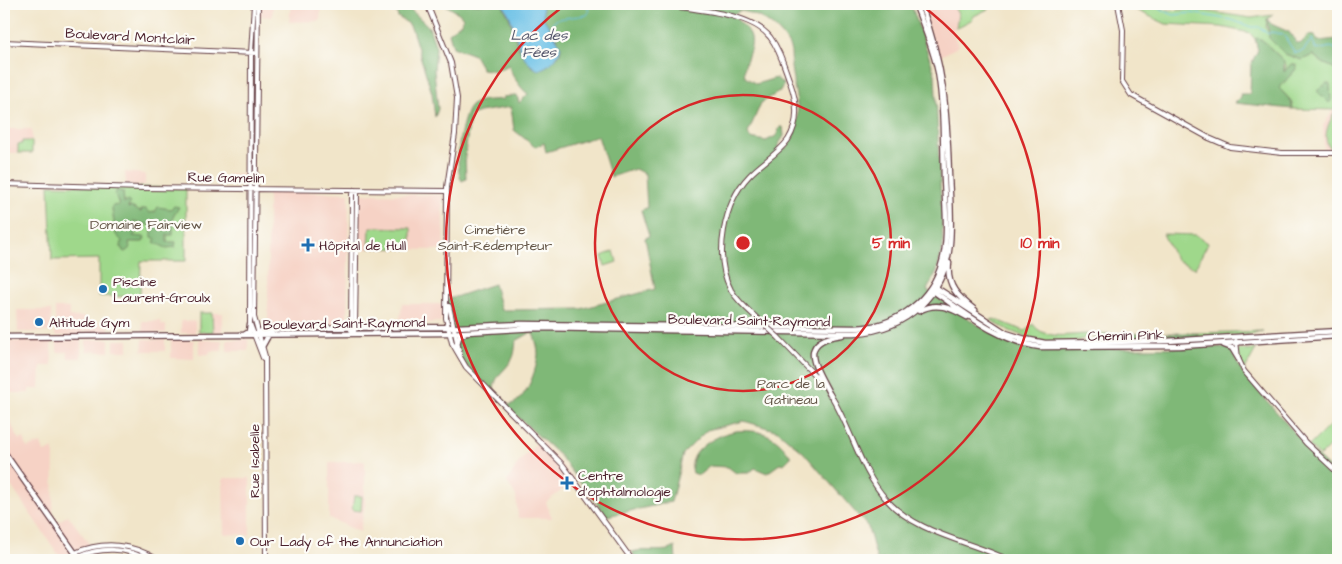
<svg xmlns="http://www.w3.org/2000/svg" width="1342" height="564" viewBox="0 0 1342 564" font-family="'Architects Daughter',sans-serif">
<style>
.built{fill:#f6d2c5}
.green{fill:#9fd88b;stroke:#747c5b}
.forest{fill:#7fb877;stroke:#646c51;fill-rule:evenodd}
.water{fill:#69c0e6;stroke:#5a7088}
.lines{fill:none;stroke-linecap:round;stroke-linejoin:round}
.stream{stroke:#69c0e6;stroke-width:1}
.tertiary-casing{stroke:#633d43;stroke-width:6}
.secondary-casing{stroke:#633d43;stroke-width:7}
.tertiary{stroke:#fff;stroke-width:4}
.secondary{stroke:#fff;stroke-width:4.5}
.tertiary-bridge-casing{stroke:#633d43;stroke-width:6;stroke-linecap:butt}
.tertiary-bridge{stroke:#fff;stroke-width:4}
.ring{fill:none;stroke:#d62828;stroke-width:2.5}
.poi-dot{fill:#1f6fb2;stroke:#fdfcf7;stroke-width:2}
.labels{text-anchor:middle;stroke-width:4.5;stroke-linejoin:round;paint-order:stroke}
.street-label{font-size:14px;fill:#4a1f2b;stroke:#fdfcf7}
.park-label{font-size:14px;fill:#645648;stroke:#fdfcf7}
.poi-label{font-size:14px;fill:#4a1f2b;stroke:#fdfcf7;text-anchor:start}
.water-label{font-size:15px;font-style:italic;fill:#55576c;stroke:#fdfcf7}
.centre{fill:#d62828;stroke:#fdfcf7;stroke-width:2.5}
.ring-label{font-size:15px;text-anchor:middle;font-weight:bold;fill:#d62828;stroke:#fdfcf7;stroke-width:4.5;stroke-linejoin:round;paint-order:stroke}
</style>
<rect width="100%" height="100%" fill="#fdfcf7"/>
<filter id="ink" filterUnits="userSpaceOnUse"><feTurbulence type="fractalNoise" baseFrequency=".02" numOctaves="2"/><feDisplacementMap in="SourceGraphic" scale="10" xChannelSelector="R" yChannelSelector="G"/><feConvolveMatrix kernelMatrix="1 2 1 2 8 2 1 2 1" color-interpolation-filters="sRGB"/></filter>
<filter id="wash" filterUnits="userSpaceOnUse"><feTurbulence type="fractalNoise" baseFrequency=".0096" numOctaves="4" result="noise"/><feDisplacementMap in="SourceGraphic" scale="20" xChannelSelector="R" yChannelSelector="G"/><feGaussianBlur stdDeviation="1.12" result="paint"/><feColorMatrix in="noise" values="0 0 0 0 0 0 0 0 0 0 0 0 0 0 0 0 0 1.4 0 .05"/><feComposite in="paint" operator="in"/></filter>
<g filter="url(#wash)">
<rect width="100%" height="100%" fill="#f1e5c9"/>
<path class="built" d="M291,4H321L320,21L289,22Z
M926,4H952L957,13L958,25L951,31L959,46L939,57L921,6Z
M260,6L273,7L272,17L259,16Z
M1333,110H1338V152L1324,149L1323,126Z
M7,129H32V141H22V144H18V153H6Z
M125,172L145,174V185H126Z
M228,174H249V185L228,186Z
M268,191L349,193L347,324H301L268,328Z
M359,194L442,195L444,250L359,249Z
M402,304H443L441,322L399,324Z
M55,308H69L70,317H84V336H55Z
M17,310H51L52,332H18Z
M212,313H223L222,332H213Z
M142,321H161V325H166V333L143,332Z
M181,321H195V333H181Z
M86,322H101V326H109V333H86Z
M109,339V352L86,351V340Z
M143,339L165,340V351H142Z
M248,339V351H227V340Z
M81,340V358H68L67,352H57V341Z
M114,340H128V351H114Z
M171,340H194V359L171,358Z
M199,340H222V351H210L209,354L199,355Z
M7,341H51L52,366H41L40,389H29V393H6Z
M4,409L19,440L24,438L27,448L41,443L44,452L54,449L53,516L58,522L68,515L90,545L71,552L76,560H56L60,557L9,483L4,479Z
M540,440L575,481L546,502L552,518H518L516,496L507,482L519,462Z
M362,461L365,462V504L360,532L329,518V463Z
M223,478H250V535L224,534Z"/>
<path class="green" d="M952,4H998L972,17L973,19L956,28L958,14Z
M1133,4H1160L1162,8L1169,11L1192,9L1251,18L1273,15L1267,19L1266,28L1270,34L1269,38L1285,54L1302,60L1313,55L1323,63L1338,70V110L1292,109V102L1279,88L1296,69L1284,72L1286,65L1284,61L1262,40L1255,39L1250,33L1221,27L1166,24L1134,9Z
M1336,111H1338V148L1329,147C1322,136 1329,121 1336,111Z
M22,141H32V153H18V144H22Z
M49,185L186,188V261H141L140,297L99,296V259L52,260Z
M370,227L411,228V249L369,248Z
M1163,234L1196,235L1208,243L1195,268L1176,260Z
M614,251L617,262L605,266L602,256Z
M199,313H212L213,332H199Z
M994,319L1025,331L1033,324C1044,341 1071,334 1089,334V336C1063,352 1014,337 991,320Z
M1263,331L1247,335L1198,338L1197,333Z
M1256,349L1244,371L1237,350Z
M1333,422L1338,427V438L1320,456L1309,446Z
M354,496H362L361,511L352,510Z"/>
<path class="forest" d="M394,4H409V8L429,27L436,48L434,70L438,109L435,117L432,93L412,30L409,24L398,17Z
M444,4H502L509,17L518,47L532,67C548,62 572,58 555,36C552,31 546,25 544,19C542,15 542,9 542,4H911L935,74L943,247L937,271L927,290L984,329L1007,341L1026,346L1060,349L1224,347L1231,350L1242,372L1305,445L1338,476V560H877L868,527L803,452L778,431L744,421L707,430L683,454L671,502L607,516L559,455L479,381L461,359L451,332L446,300L494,284L501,310L581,309L655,289L645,238L649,236L641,210L647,208L645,174L635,169L611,177L598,136L546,152L544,143L535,147L514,130L511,107L479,112L470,116L465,155L466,179L462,181C453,169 461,113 472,105C480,98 493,101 503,99V97L517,95L519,103L528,94C520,88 511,74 509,65L496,71L482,69L474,55L453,47L449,33L461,23L463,18L460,14ZM739,11C758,12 782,30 790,48C792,54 791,61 791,67C795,99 806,119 786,149L777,147L784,136L783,127H780L776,136L766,141L750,138L748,133L761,103L779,92L784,84L776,78L756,84L745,77C741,62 754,52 751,37C749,28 738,23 734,15ZM530,333L533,334C536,340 538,348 538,354C537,369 526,402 509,405L494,389C495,375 504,372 511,361C515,356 515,347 516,341Z
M1267,19L1271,24L1289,32L1297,43L1300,44L1309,35L1314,36L1318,41L1338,39V70L1323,63L1313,55L1302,60L1285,54L1269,38Z
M1257,38L1262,40L1284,61V72L1291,64H1296V69L1279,88L1291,101L1292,109L1235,103L1241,97L1240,94H1250L1251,64L1258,50L1255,39Z
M1327,83L1330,84L1331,101L1329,103L1317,91Z
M117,190L123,192L124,203L128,201L130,203L128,208L131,207L141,212L142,209H146L149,213L155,212L158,207L171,209L174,206L179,207L173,217V235H167V242H176L175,247L166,248L154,242L156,239L152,237V226L134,221L136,233L133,236L145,237L143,242H129L130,248L125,252L123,251L121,247L122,241L116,235L112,209V206L119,205L115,194Z
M1197,333L1198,338L1096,340L1093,338L1096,334Z
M736,431C763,429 778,436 791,457L784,464L781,463L767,473L755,468L749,473H736L728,467L710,466L699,475L693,473C685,451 718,434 736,431Z
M675,547L676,560H637L632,552C645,548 667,554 675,547Z"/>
<path class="water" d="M502,4H542L544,19L561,46C560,57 549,67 538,70C512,56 519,23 502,4Z"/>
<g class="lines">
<path class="stream" d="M961,4L965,8
M1153,4L1163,11L1174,15L1191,13L1232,20L1251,27H1259L1268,34L1271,32L1283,34L1295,53L1303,51L1312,39L1316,50L1331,47L1338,50
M973,9L981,4
M549,27L557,19L587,15L589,12L587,4"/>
</g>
</g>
<g filter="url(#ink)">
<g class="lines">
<g class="tertiary-casing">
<path id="tertiary" d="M254,4L251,53L250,315V324L263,358
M258,4L254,317L265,356L266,560
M427,4L451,63L457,98L455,134L447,187L446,318L452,343L466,367L563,465L632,560
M659,4C691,10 749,11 770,37C780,50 784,66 790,82C797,102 800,121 788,140C778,154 761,163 749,176C724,202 713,257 731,290C738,302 749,311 759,320
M1118,4L1123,30L1122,81L1131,95L1209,138L1230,147L1282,153H1338
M4,42L254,53
M4,184L143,188L447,191
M449,306L460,355
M351,330L352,194L354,190
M353,334L355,328L357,194L354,190
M778,337L823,384
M1236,341L1238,358L1244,371L1306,443L1338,473
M830,394C851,427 860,470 886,499C916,534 970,541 1009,560
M75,553C102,541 133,543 158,560
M78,557C100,547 127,547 148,560"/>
</g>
<g class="secondary-casing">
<path id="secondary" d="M949,263C946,286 958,297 975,310
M935,287L1006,333L1025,339L1045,343L1167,341L1338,331
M933,291C967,314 998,341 1040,347L1180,346L1338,336
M919,311C936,301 951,308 967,317
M244,335L249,332L250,324
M255,335L262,331L293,328L457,327L521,324L855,328C892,327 927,305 940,269C950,241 945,207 944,178C943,143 944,107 938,72C933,49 924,26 915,4
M4,337L449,333L536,328L855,333C906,330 945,296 950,243C952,221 950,197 949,175C947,108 944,67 921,4
M457,344L459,337L464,334
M263,345L268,336
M1224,345L1232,348L1238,358
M830,395C816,367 795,341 842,335
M4,452L80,560"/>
</g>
<use href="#tertiary" class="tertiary"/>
<use href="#secondary" class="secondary"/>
<g class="tertiary-bridge-casing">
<path id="tertiary-bridge" d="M759,320L778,337"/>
</g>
<use href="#tertiary-bridge" class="tertiary-bridge"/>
</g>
</g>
<g class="ring">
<circle cx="743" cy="243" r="148"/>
<path d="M920 4A297 297 0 1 1 566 4"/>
</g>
<g class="poi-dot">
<path d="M305.5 237.5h5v5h5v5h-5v5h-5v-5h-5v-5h5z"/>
<circle cx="103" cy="289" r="5"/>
<circle cx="39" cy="322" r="5"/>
<path d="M564.5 475.5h5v5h5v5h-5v5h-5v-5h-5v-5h5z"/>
<circle cx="240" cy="541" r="5"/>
</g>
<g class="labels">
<g class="street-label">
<text transform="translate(130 36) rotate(3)" y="5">Boulevard Montclair</text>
<text transform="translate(226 177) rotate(1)" y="5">Rue Gamelin</text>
<text transform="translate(749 320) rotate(1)" y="5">Boulevard Saint-Raymond</text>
<text transform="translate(344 323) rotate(-1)" y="5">Boulevard Saint-Raymond</text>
<text transform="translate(1126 335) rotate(-1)" y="5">Chemin Pink</text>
<text transform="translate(254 461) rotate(-90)" y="5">Rue Isabelle</text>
</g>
<g class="park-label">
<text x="146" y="229">Domaine Fairview</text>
<text x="495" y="234">Cimetière<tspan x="495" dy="16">Saint-Rédempteur</tspan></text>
<text x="791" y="388">Parc de la<tspan x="791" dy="16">Gatineau</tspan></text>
</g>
<g class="poi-label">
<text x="319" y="250">Hôpital de Hull</text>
<text x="113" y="286">Piscine<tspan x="113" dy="16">Laurent-Groulx</tspan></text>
<text x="49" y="327">Altitude Gym</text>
<text x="578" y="480">Centre<tspan x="578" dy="16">d'ophtalmologie</tspan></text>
<text x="250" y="546">Our Lady of the Annunciation</text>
</g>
<g class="water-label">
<text x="539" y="40">Lac des<tspan x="539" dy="17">Fées</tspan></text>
</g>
</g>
<circle cx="743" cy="243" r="8" class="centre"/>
<g class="ring-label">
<text x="891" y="248">5 min</text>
<text x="1040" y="248">10 min</text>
</g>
<rect width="1342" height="564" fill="none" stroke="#fdfcf7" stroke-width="20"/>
</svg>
